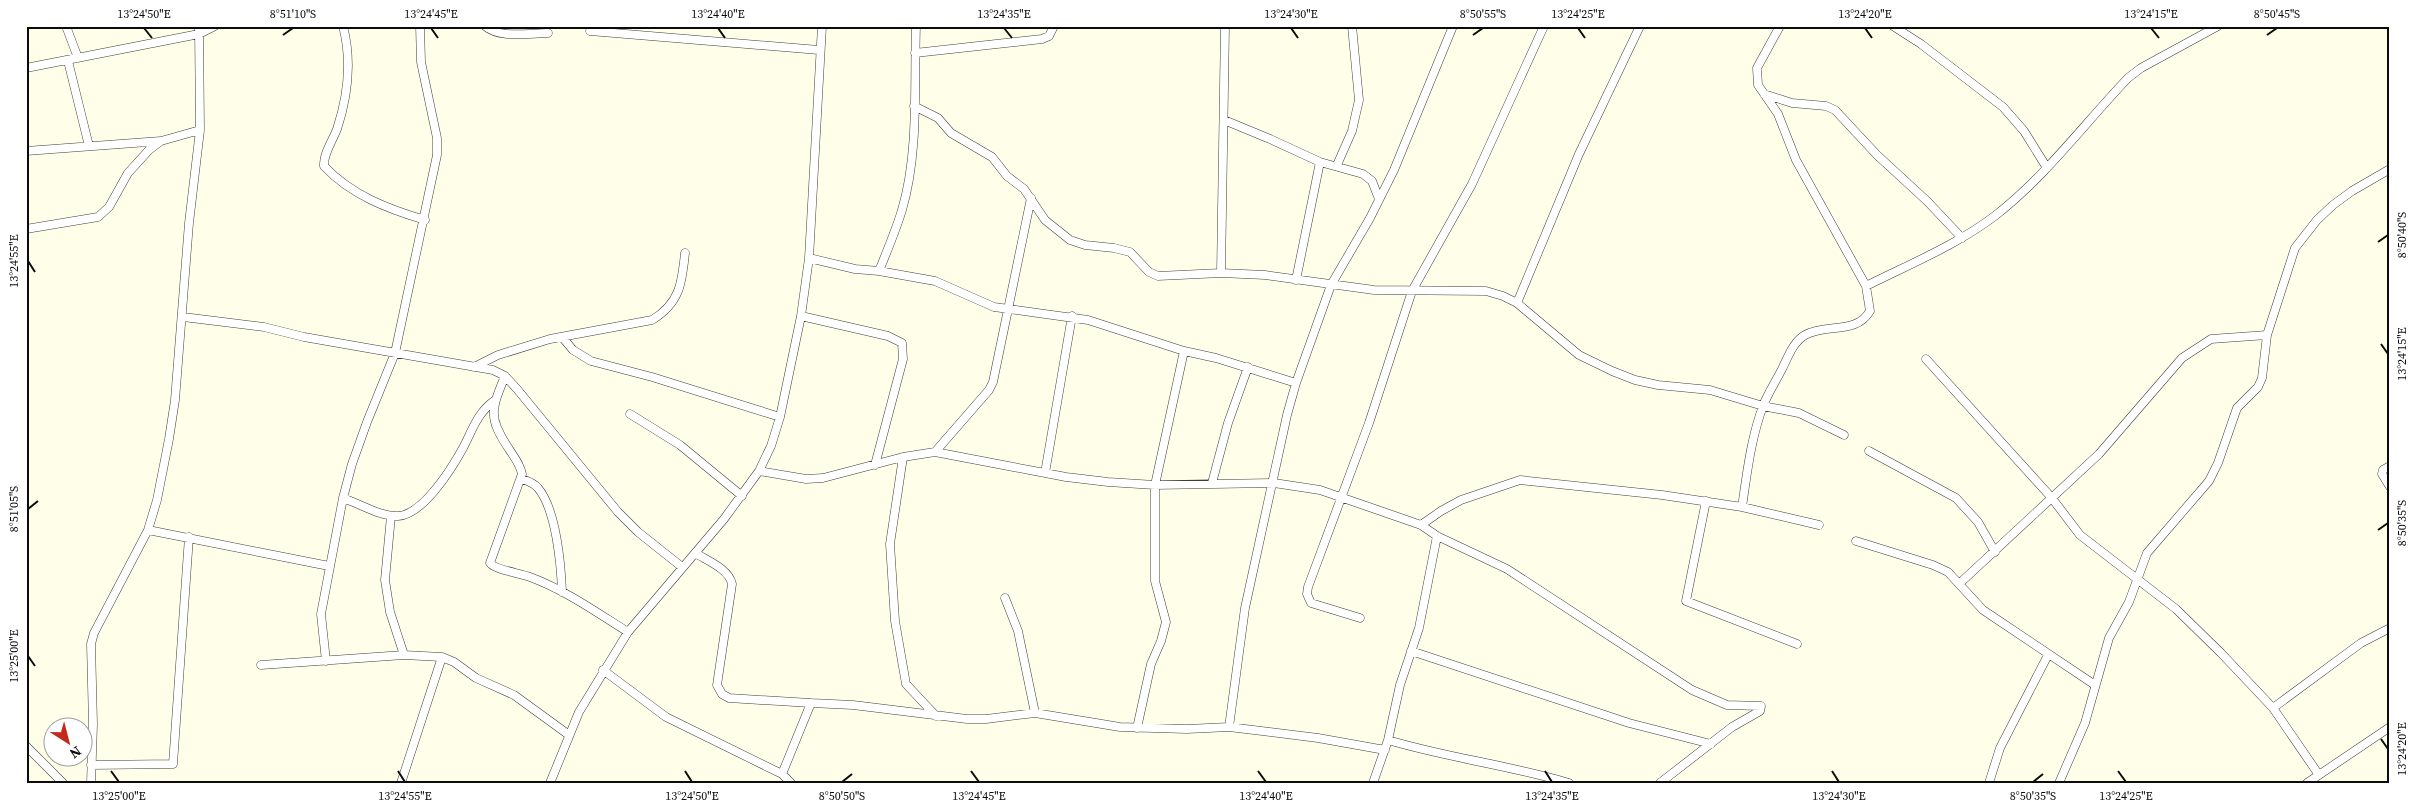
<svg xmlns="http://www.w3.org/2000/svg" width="2416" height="809" viewBox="0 0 2416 809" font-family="'Source Serif 4',serif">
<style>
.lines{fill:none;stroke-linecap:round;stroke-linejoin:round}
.minor-casing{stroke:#3e3e3e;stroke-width:9}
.minor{stroke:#fff;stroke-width:8}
.ticks{fill:none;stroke:#0b0b0b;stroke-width:2}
.neatline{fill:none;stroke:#0b0b0b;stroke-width:2}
.ticks-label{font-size:12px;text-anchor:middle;fill:#0b0b0b}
</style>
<rect width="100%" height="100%" fill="#fffee9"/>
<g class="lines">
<g class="minor-casing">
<path id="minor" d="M66,26L78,58
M343,26C352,61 348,96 337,129C333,140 323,154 324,166C351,195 388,209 425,220
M485,26C500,39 529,33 548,33
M1893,26L1921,44L2003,107L2024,131L2047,168
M590,31L819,50
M915,53L1042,39L1049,36L1054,26
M68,61L89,146
M26,68L199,34L215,26
M1764,94L1792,103L1826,106L1835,110L1877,155L1927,201L1962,238
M914,106L938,118L951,133L992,157L1007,176L1024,189L1045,220L1070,240L1085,245L1114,248L1130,252L1149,272L1158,276L1221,273L1265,275L1374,290L1486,291L1503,296L1517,303L1579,355L1612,371L1635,380L1658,385L1710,390L1763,406L1799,413L1844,435
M1224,120L1270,139L1320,162L1363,174L1372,181L1379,199
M26,151L161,141
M1337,165L1352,131L1359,100L1352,26
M26,229L98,217L109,207L128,173L149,150L161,141L200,130
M809,258L855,269L879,271L935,281L994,307L1088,320L1184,351L1216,358L1296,383
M879,271C887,251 896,230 902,210C919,153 914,85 916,26
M1221,273L1225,26
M1296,280L1320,162
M1866,286C1910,264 1957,245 1996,215C2046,176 2084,124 2128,78L2141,68L2218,26
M1517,303L1579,154L1640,26
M801,316L888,336L902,343L903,359L875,465
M183,317L264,327L304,337L493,370L505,376L517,389L618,512L638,532L682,567
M562,337L573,350L591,361L652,377L780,417
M1926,359L2051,497L2080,535L2176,609L2221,653L2273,708L2319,775
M474,367L498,355L550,339L652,320C680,303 682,283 685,253
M505,376C491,410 488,418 509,449C514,457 520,464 522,474L490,563C495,570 520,573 530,577C565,590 596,612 628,632
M630,414L680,445L742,496
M1869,451L1956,498L1978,522L1995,552
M935,452L989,390L993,382L1031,198
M903,457L890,544L895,621L906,684L936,716
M2390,466L2383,470L2382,474L2390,487
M759,471L806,479L823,478L903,457L935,452L1066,477L1108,482L1155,485L1274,483L1320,490L1421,525L1437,536L1507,569L1692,690L1727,705L1761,706L1760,711L1732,727L1660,783
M1045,473L1072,316
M522,479C528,481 534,483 538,488C556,509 561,564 562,592
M1212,483L1228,423L1248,367
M343,498C360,504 381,517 398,516C423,515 452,468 463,448C472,431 477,413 494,401
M1706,501L1686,601L1797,644
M1742,507C1747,473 1751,438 1763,406C1768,393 1776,381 1782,369C1788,357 1793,342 1805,335C1827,323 1856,335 1870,311L1866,286L1796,160L1778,114L1758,85L1757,68L1780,26
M391,516L385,580L390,612L404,655
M1421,525L1441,511L1461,500L1520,480L1662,495L1742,507L1819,525
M148,530L329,566
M1856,541L1933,565L1948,572L1983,610L2095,685
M695,553C708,561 729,569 732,584L717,685L722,694L729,698L811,703
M1960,583L2099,454L2182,358L2211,339L2267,335
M1005,598L1018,631L1035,713
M1360,618L1311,603L1307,594L1308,587L1369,423L1412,291L1472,184L1544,26
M1411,651L1629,723L1711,744
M326,661L321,614L343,498L352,464L367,422L395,353L437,155V138L421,62L420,26
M261,665L404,655L442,657L454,662L476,678L514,695L569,735
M603,670L666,717L782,774L791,783
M2273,708L2361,643L2390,628
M1229,727L1245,608L1287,415L1296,383L1331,285L1370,218L1394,170L1453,26
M1137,728L1151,664L1161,641L1166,622L1155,581V485L1184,351
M1388,740C1448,758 1509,765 1569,783
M26,746L63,783
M91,765L173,764L189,537
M782,774L811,703L853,705L967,719H986L1035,713L1120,727L1187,729L1229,727L1318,738L1385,750
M91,783L93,724L91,644L94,633L148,530L157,500L169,439L175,400L189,223L200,130L199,26
M401,783L442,657
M550,783L579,712L628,632L724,519L759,471L771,446L780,417L801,316L809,258L822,26
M1373,783L1388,740L1400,685L1419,628L1437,536
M1989,783L2000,748L2048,655
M2059,783L2085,723L2109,638L2129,602L2147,553L2209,481L2218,463L2237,408L2258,387L2262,378L2267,335L2295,248L2317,220L2333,205L2352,191L2390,169
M2307,783L2390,727"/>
</g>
<use href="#minor" class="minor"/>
</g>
<path class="ticks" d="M144,28L152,38M431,28L438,38M718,28L725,38M1004,28L1012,38M1291,28L1298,38M1578,28L1585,38M1865,28L1872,38M2151,28L2159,38M283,35L293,28M1473,35L1483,28M2267,35L2277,28M2378,242L2388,235M28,261L35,272M2381,344L2388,354M28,509L38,501M2378,530L2388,523M28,656L35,666M2381,739L2388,749M111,771L119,782M398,771L405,782M685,771L692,782M971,771L979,782M1258,771L1266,782M1545,771L1552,782M1832,771L1839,782M2118,771L2126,782M842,782L852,774M2033,782L2043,774"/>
<rect width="2416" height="809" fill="none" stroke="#ffffff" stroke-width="55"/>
<g transform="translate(68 742) rotate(144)"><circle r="24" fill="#ffffff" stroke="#9d9d9d"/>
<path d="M0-4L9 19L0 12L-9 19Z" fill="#c52919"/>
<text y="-8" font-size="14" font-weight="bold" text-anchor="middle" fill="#0b0b0b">N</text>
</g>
<rect x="28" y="28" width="2360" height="754" class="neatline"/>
<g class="ticks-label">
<text x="144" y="18">13°24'50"E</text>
<text x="293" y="18">8°51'10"S</text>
<text x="431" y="18">13°24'45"E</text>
<text x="718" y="18">13°24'40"E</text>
<text x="1004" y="18">13°24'35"E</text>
<text x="1291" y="18">13°24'30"E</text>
<text x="1483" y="18">8°50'55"S</text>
<text x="1578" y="18">13°24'25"E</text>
<text x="1865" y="18">13°24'20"E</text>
<text x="2151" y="18">13°24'15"E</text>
<text x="2277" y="18">8°50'45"S</text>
<text transform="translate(2402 235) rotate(-90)" y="4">8°50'40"S</text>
<text transform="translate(14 261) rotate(-90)" y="4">13°24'55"E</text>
<text transform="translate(2402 354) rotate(-90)" y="4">13°24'15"E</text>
<text transform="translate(14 509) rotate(-90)" y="4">8°51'05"S</text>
<text transform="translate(2402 523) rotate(-90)" y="4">8°50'35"S</text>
<text transform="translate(14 656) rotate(-90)" y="4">13°25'00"E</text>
<text transform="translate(2402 749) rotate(-90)" y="4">13°24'20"E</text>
<text x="119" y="800">13°25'00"E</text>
<text x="405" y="800">13°24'55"E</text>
<text x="692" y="800">13°24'50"E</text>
<text x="842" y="800">8°50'50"S</text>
<text x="979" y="800">13°24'45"E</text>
<text x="1266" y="800">13°24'40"E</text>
<text x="1552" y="800">13°24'35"E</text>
<text x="1839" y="800">13°24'30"E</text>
<text x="2033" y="800">8°50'35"S</text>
<text x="2126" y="800">13°24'25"E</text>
</g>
</svg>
